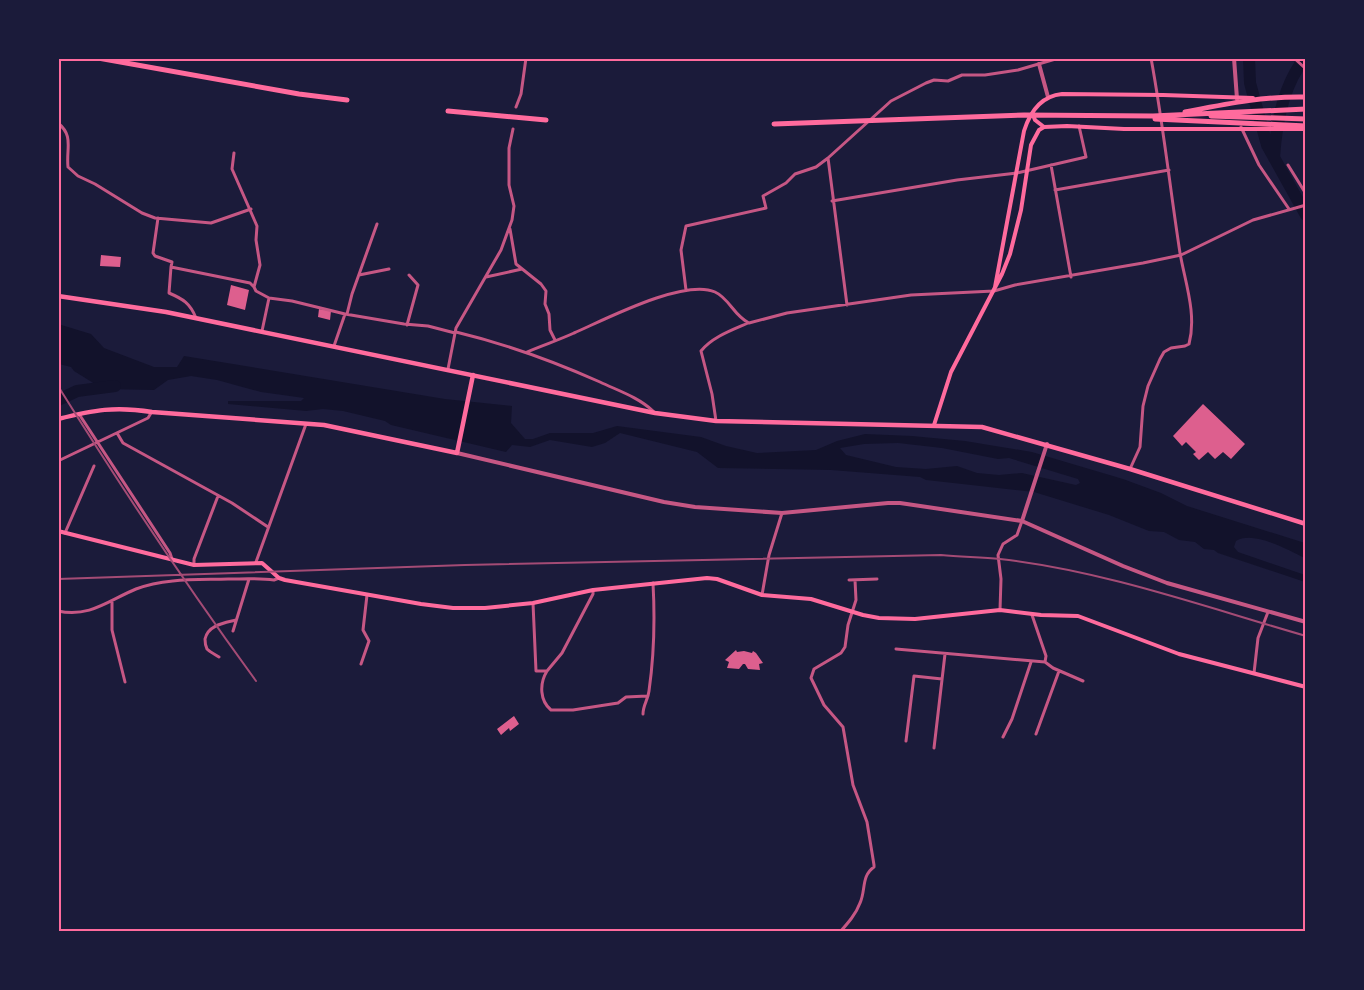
<svg xmlns="http://www.w3.org/2000/svg" width="1364" height="990" viewBox="0 0 1364 990" font-family="'Alegreya Sans',sans-serif">
<style>
.water{fill:#12122b;fill-rule:evenodd}
.lines{fill:none;stroke-linecap:round;stroke-linejoin:round}
.river{stroke:#12122b;stroke-width:12}
.building{fill:#dd5f8e}
.minor{stroke:#c65784;stroke-width:3}
.tertiary{stroke:#c65784;stroke-width:4}
.secondary{stroke:#ff6b9d;stroke-width:4}
.primary{stroke:#ff6b9d;stroke-width:4.5}
.trunk{stroke:#ff6b9d;stroke-width:4.5}
.motorway{stroke:#ff6b9d;stroke-width:5}
.rail{stroke:#a44b75;stroke-width:2}
.neatline{fill:none;stroke:#ff6b9d;stroke-width:2}
</style>
<rect width="100%" height="100%" fill="#1b1b3a"/>
<path class="water" d="M58,324L91,334L104,348L154,367H177L184,356L445,399L512,406L511,423L525,439H533L550,433H593L617,426L701,437L726,446L757,453L816,450L837,441L865,434L912,436L965,441L1032,452L1123,479L1161,493L1187,506L1305,543V558C1288,550 1253,530 1236,541L1234,547L1238,552L1305,575V582L1218,553L1214,550L1204,549L1195,542L1179,540L1164,532L1149,531L1109,515L1034,492L926,480L920,477L831,470L718,468L697,452L620,433L605,443L592,447L550,440L530,447L512,445L506,452L391,425L385,421L343,411L323,409L306,411L228,404V401H301L304,398L261,392L217,380L191,376L168,380L154,390L103,389L74,371L71,367L59,364ZM898,443L942,448L998,459L1009,458L1078,479L1080,483L1076,485L1022,473L999,475L977,473L957,466L926,469L896,467L846,455L840,448L864,444Z"/>
<g class="lines">
<path class="river" d="M1249,58L1250,83L1267,145L1306,215
M1274,158C1276,125 1283,85 1305,58
M58,400L77,391L115,386"/>
</g>
<path class="building" d="M101,255L121,257L120,267L100,266Z
M231,285L249,290L245,310L227,305Z
M319,309L331,311L330,320L318,317Z
M1203,404L1245,444L1231,459L1223,452L1215,459L1208,452L1199,460L1193,454L1196,452L1186,442L1182,446L1173,436Z
M736,650L737,652L744,651L752,653L753,651L756,653L763,663L759,664L760,670L748,669L745,664H743L739,669L727,668L729,662L725,660Z
M514,716L519,724L510,731L509,728L501,735L497,729Z"/>
<g class="lines">
<path class="minor" d="M1294,58L1306,69
M516,107L521,94L526,58
M58,123C74,136 66,148 68,167L78,176L95,184L142,213L155,218L211,223L251,209
M1241,127L1259,165L1289,209
M234,153L232,169L257,226L256,240L260,265L254,287L256,291L269,298L292,301L345,314L404,324L428,326L455,333
M1051,165L1071,277
M1288,165L1306,194
M1055,190L1169,170
M832,201L957,180L1017,173L1086,157L1079,126
M158,218L153,253L155,256L172,262L171,267L250,283L254,287
M510,229L516,264L541,284L546,291L545,304L549,314L550,330L555,340
M171,267L169,293C183,299 190,303 196,318
M359,275L389,269
M486,277L522,269
M686,290L681,250L686,226L766,208L763,196L786,183L795,174L816,167L828,158
M847,305L828,158L891,101L926,83L934,80L948,81L962,75H985L1018,70L1059,58
M347,314L352,294L377,224
M407,325L418,285L409,275
M262,331L269,298
M456,332C506,344 553,361 600,382C619,391 638,397 653,411
M334,346L345,314
M527,352C543,345 559,340 574,333C604,320 684,278 715,292C729,298 734,316 749,323L787,313L911,295L994,291L1015,285L1143,263L1181,255L1253,220L1306,205
M448,369L456,328L501,250L512,220L514,206L509,185V148L513,129
M58,376V378
M79,414L170,553L172,559
M716,421L712,394L701,351C712,337 732,330 748,323
M117,433L123,443L232,503L268,527
M58,461L148,418L151,413
M1130,469L1140,447L1143,406L1148,386L1160,359L1164,352L1171,348L1185,346L1189,344C1197,314 1185,282 1180,253C1170,188 1163,123 1151,58
M65,533L94,466
M256,562L306,424
M194,565V559L218,496
M849,580L877,579
M762,595L769,555L782,513
M112,602V630L125,682
M533,603L536,671H547L562,653L593,594V590
M1000,610L1001,579L998,555L1003,544L1017,535L1022,521
M58,611C90,618 109,600 136,589C165,578 198,580 228,579C243,579 259,578 274,580L279,578
M1032,615L1046,656L1045,662
M233,631L249,579
M896,649L1045,662L1053,668L1083,681
M219,657C216,655 210,652 207,649C205,645 205,643 205,639C208,625 224,623 236,620
M361,664L369,641L363,630L367,595
M547,671C539,684 540,701 551,710H573L618,703L626,697L647,696
M1254,673L1258,638L1268,612
M643,714C643,705 648,700 649,691C654,656 655,619 653,583
M1036,734L1059,671
M1003,737L1012,719L1031,662
M906,741L914,676L942,679
M934,748L945,654
M840,932C848,923 856,914 860,903C866,890 861,876 874,867V865L867,822L853,785L843,727L824,705L811,678L814,669L841,653L845,647L848,625L856,600L855,580"/>
<path class="tertiary" d="M1234,58L1237,99
M1039,64L1048,97
M457,453L664,502L695,507L782,513L888,503H900L1022,521L1123,566L1167,583L1306,622
M1022,521L1047,444"/>
<path class="secondary" d="M1033,115L1035,120L1044,127
M995,287L1024,131C1030,112 1041,96 1062,94L1163,95L1253,98
M934,425L951,372L1002,274L1010,254L1021,210L1031,145L1039,130L1044,127L1067,126L1124,129H1306
M58,531L194,565L262,563L279,578L285,580L421,604L453,608H485L533,603L593,590L707,578L717,579L762,595L811,599L863,615L879,618L915,619L1000,610L1041,615L1078,616L1179,654L1306,687"/>
<path class="primary" d="M58,419C94,410 115,406 152,412L324,425L457,453L473,375"/>
<path class="trunk" d="M58,296L166,312L655,413L716,421L982,427L1130,469L1306,524"/>
<path class="motorway" d="M98,58L299,94L347,100
M448,111L546,120
M1185,112C1226,104 1264,96 1306,97
M1211,116L1306,119
M1155,119L1306,126
M774,124L1024,115L1153,116L1306,109"/>
<path class="rail" d="M58,386C121,487 186,585 256,681
M58,579L465,565L941,555C961,557 981,557 1000,559C1105,571 1205,607 1306,636"/>
</g>
<rect width="1364" height="990" fill="none" stroke="#1b1b3a" stroke-width="120"/>
<rect x="60" y="60" width="1244" height="870" class="neatline"/>
</svg>
